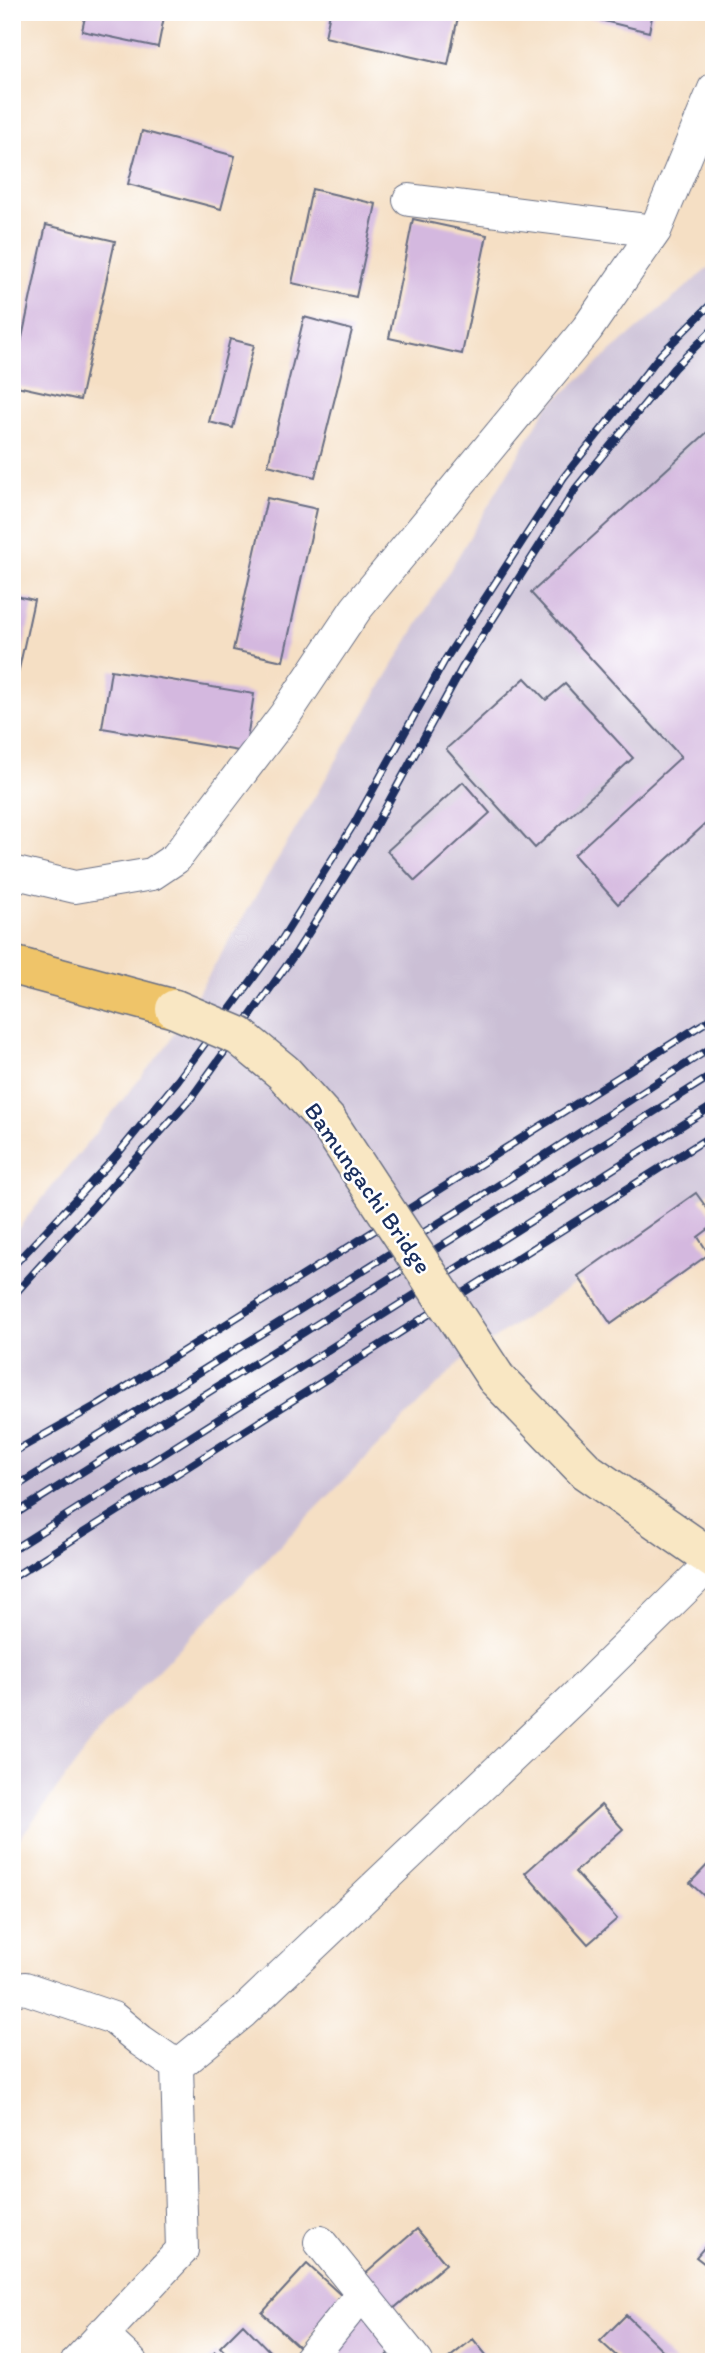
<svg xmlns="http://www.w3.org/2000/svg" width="726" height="2374" viewBox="0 0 726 2374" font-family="Itim,sans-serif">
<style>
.industrial{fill:#cbbfd5}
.building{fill:#d4b8df}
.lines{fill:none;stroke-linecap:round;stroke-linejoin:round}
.street-casing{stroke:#676d82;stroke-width:34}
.secondary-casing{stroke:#676d82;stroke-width:41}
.primary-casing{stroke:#676d82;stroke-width:41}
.street{stroke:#fff;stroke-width:32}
.secondary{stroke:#f9e7c3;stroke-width:38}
.primary{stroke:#efc469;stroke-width:38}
.rail-casing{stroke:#1b2f5e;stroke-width:8}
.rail{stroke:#fff;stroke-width:5;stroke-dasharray:16;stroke-linecap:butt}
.secondary-bridge-casing{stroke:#676d82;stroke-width:41;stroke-linecap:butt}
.secondary-bridge{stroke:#f9e7c3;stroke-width:38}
.labels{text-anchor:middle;stroke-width:5;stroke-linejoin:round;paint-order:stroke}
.street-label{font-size:24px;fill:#1b2f5e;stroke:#fff}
</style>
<rect width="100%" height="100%" fill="#fff"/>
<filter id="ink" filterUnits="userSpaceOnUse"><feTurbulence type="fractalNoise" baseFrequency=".0143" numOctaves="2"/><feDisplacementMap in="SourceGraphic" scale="14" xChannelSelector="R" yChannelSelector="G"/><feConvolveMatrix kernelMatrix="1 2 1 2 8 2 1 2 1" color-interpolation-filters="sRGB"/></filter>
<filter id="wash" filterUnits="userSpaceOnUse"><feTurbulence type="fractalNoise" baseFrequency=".00686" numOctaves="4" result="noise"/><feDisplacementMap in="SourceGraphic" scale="28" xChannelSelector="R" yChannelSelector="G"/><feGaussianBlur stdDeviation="1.57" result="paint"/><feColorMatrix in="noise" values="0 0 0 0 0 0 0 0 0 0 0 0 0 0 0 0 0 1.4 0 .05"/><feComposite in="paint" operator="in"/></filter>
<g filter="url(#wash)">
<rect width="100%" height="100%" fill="#f5dfc4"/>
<path class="industrial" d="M714,263V1189L460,1362L106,1723L12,1849V1236L167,1045L547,407Z"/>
<g id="blocks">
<path class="building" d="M86,12H165L158,47L82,31Z
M330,12H459L448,65L325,37Z
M567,12H653L649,32Z
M142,131L235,156L221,209L128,184Z
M312,189L376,204L356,297L292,283Z
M413,219L487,235L462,354L389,338Z
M46,225L115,241L80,400L12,385Z
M304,317L352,330L315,477L268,465Z
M230,339L254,345L233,428L209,422Z
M714,426V816L618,904L574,855L681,757L531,593Z
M267,498L317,509L283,661L233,650Z
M12,595L34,600L13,697H12Z
M111,670L254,694L245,752L102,728Z
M525,678L546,700L565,684L633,758L535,848L446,749Z
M463,782L490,813L415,881L387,851Z
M696,1193L714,1218V1225L698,1237L709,1254L611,1324L578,1276Z
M601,1805L623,1829L575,1872L617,1919L588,1944L525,1873Z
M714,1858V1905L690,1883Z
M417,2229L446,2264L385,2316L356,2282Z
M714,2236V2271L696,2257Z
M307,2264L344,2298L299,2347L262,2313Z
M364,2312L397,2345L380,2362H315Z
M626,2315L675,2362H623L600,2341Z
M243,2324L280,2362H235L220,2347Z
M473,2339L492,2362H444Z
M215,2352L226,2362H206Z"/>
</g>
</g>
<g filter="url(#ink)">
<use href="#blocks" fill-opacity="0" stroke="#676d82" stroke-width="2"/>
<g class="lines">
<g class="street-casing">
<path id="street" d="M409,200L655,231
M12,872L75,887L152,874L176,858L285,715L356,609L587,329L655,231L714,89
M12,1990L25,1988L113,2018L141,2041L177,2066
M320,2242L417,2362
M101,2334L131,2362
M77,2362L182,2250L177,2066L243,2012L573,1699L714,1560
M307,2362L362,2294"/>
</g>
<g class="secondary-casing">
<path id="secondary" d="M496,1378L586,1471L714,1560"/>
</g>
<g class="primary-casing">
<path id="primary" d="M12,965L175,1009"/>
</g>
<use href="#street" class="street"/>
<use href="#secondary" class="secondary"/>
<use href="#primary" class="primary"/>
<g class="rail-casing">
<path id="rail" d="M12,1267L116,1156L178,1080L282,939L354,824L445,660L564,477L661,354L714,301
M12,1297L192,1097L297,951L370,836L462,668L576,488L674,368L714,328
M12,1453L99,1404L714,1017
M12,1489L463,1208L714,1046
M12,1516L714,1074
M12,1550L714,1105
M12,1578L714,1134"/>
</g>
<use href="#rail" class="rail"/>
<g class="secondary-bridge-casing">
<path id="secondary-bridge" d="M175,1009L239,1036L283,1072L328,1122L496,1378"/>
</g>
<use href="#secondary-bridge" class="secondary-bridge"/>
</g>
</g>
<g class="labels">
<g class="street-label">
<text transform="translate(368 1188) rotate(55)" y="8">Bamungachi Bridge</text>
</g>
</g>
<rect width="726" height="2374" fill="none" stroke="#fff" stroke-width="42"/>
</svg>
